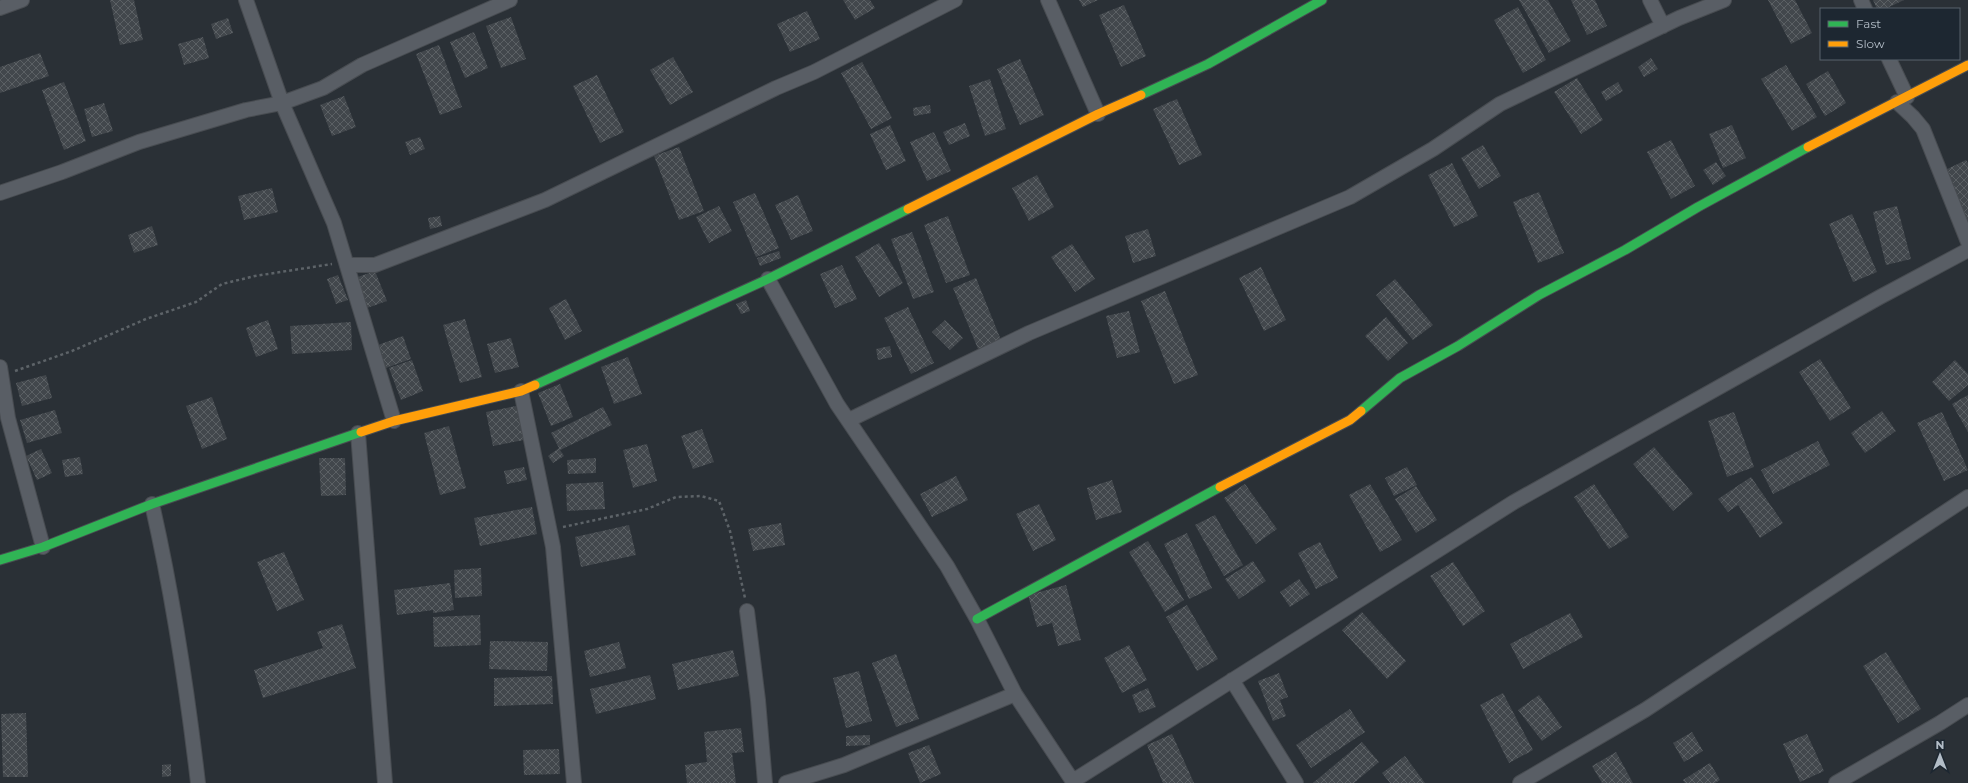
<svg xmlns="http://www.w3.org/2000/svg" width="1968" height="783" viewBox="0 0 1968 783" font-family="Montserrat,sans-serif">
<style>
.building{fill:url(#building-cross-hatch)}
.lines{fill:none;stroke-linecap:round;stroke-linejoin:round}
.street-casing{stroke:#484c51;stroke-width:16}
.fast-casing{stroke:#484c51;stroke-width:11}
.slow-casing{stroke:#484c51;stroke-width:11}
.path{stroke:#5d6368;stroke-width:2.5;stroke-dasharray:3 3;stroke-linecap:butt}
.street{stroke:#595e65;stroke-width:14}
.fast{stroke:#30b455;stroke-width:9}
.slow{stroke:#ff9f0a;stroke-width:9}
</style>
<defs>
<pattern id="building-cross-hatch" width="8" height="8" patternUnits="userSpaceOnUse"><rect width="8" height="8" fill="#42474c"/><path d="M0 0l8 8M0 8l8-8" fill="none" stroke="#5b6064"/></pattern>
</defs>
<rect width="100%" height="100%" fill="#2a3036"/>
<path class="building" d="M110,0H134L143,40L120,45Z
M843,0H870L875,8L855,20Z
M1079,0H1098L1083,7Z
M1519,0H1548L1571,41L1549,53Z
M1571,0H1595L1607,26L1587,35Z
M1768,0H1795L1812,33L1791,44Z
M1873,0H1904L1885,9H1877Z
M1124,5L1146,56L1121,67L1099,15Z
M1518,7L1546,60L1523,73L1494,20Z
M807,11L820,39L790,52L777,24Z
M511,17L526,59L501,68L486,26Z
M228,18L233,33L216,39L211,24Z
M474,32L488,68L465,78L450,42Z
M203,37L209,58L184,65L178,44Z
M439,45L462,107L440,115L416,54Z
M40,53L49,76L0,93V67Z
M673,57L693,92L670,105L650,70Z
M1651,58L1658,69L1644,77L1638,67Z
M1020,59L1044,115L1020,125L997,69Z
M862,62L892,118L871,129L841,73Z
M1786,65L1817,117L1792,131L1761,79Z
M1828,71L1846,103L1825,116L1806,84Z
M597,75L624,132L600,143L573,86Z
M1577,78L1603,120L1581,134L1554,92Z
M990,79L1006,129L985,136L969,86Z
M64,82L86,141L64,150L42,90Z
M1618,82L1623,91L1606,101L1601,92Z
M344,96L356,127L332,136L320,105Z
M1177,99L1202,155L1179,165L1153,109Z
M104,103L113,131L92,137L84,109Z
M930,105L931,113L914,116L913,108Z
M965,123L970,136L949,145L943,132Z
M890,125L906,161L886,170L870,134Z
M1732,125L1746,158L1723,168L1709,134Z
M934,132L951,171L927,181L910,142Z
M420,137L425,149L410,155L405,142Z
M1671,140L1695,186L1671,199L1647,152Z
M1483,145L1501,176L1479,189L1461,158Z
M679,147L704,211L679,220L654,156Z
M1966,160L1968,163V227L1941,172Z
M1716,162L1726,176L1713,185L1703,170Z
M1452,163L1478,216L1454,227L1428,175Z
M1037,175L1054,207L1029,221L1012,188Z
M272,188L278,212L244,220L238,196Z
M1539,192L1564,253L1538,263L1513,202Z
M755,193L779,248L756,257L733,202Z
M798,195L813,231L791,240L775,205Z
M719,206L732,231L709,243L696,217Z
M1897,206L1911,259L1886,265L1873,212Z
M1852,214L1877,272L1853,282L1829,224Z
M440,216L442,226L430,229L428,218Z
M948,216L970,275L946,283L924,225Z
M152,226L158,245L134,253L128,235Z
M1148,229L1156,256L1133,263L1125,236Z
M912,232L934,292L913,299L891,239Z
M879,243L903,283L879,297L855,257Z
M1072,244L1095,279L1075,292L1051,257Z
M779,251L781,258L760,266L757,258Z
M842,265L857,299L835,308L820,274Z
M1261,267L1286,320L1264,331L1239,278Z
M375,271L387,301L367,308L355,278Z
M338,275L348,300L336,304L327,279Z
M976,278L1001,340L978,349L953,288Z
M1395,279L1433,325L1413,340L1376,295Z
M1165,291L1198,375L1174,384L1141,301Z
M566,299L582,331L565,340L549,308Z
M746,300L750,311L741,314L736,304Z
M908,307L934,363L911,374L884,318Z
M1129,311L1140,352L1117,358L1106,316Z
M1386,317L1408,343L1388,361L1365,336Z
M465,319L482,377L460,383L443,325Z
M268,320L278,349L256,357L246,328Z
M945,320L963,338L950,350L932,332Z
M351,322L352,350L292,354L290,326Z
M403,336L411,359L386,368L378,345Z
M511,338L519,367L495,373L487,344Z
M890,346L892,357L878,360L876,349Z
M628,357L642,394L614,404L601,367Z
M1820,359L1851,408L1830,421L1799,372Z
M412,360L423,391L401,400L389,368Z
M1955,360L1968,374V385L1949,401L1932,382Z
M46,375L52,398L22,406L16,383Z
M560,384L573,417L551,426L538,393Z
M1968,395V432L1952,404Z
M212,397L227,439L202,449L186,406Z
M516,406L524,440L493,446L486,412Z
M603,407L612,425L560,450L564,456L553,463L548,456L559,448L551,433Z
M55,410L62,433L27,443L20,420Z
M1882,411L1896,431L1865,453L1851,433Z
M1734,412L1754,467L1727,477L1708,421Z
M1942,412L1968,470L1944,481L1917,423Z
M449,426L466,488L440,495L424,433Z
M702,429L714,462L693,469L681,436Z
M1818,441L1830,465L1773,494L1761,470Z
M647,444L657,481L633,488L623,450Z
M1654,447L1693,494L1673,511L1633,464Z
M41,449L52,473L37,480L26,456Z
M80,457L83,474L65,477L62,460Z
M319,458H345L346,495L321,496Z
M596,458V473L568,474L567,460Z
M524,467L527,480L507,484L504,471Z
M1407,467L1417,485L1394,496L1385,478Z
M956,476L968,500L932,517L920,494Z
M1751,477L1783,523L1760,538L1738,505L1728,512L1718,499Z
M1112,480L1122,512L1096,520L1087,488Z
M603,482L605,509L567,511L566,484Z
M1245,484L1277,529L1256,544L1224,498Z
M1370,484L1402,540L1380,552L1349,495Z
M1594,484L1629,537L1609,549L1574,497Z
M1416,486L1437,520L1416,533L1395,499Z
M1039,504L1056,540L1033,551L1016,514Z
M532,507L537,534L480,546L474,518Z
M1215,515L1243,565L1224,576L1195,525Z
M781,523L785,545L753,551L748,529Z
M629,525L636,555L581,567L575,537Z
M1187,533L1212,588L1189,599L1164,544Z
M1148,541L1184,600L1165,612L1129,552Z
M1320,542L1338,578L1316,589L1298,553Z
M284,552L304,600L277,611L257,562Z
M1253,561L1266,581L1239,599L1225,579Z
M1453,562L1485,611L1463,626L1430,576Z
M481,568L482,596L455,598L454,570Z
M1299,579L1310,594L1290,607L1280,592Z
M450,583L454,610L433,613V610L397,615L394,590Z
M1066,585L1081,640L1058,646L1052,623L1037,627L1028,595Z
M1187,605L1218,659L1197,671L1166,617Z
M1362,612L1406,661L1387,679L1342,630Z
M1570,613L1583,637L1523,669L1510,644Z
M480,615L481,645L434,647L433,617Z
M342,624L356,668L263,698L254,670L323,648L317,632Z
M490,641L548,642L547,671L489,669Z
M619,642L626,668L590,677L584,651Z
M1129,645L1147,680L1122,693L1104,658Z
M733,650L739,676L678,690L672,664Z
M1886,652L1921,709L1898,723L1863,666Z
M896,654L919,719L896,727L872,663Z
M859,671L872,721L846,728L833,678Z
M1279,673L1288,697L1280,700L1286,716L1273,721L1258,681Z
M650,675L656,699L596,714L590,689Z
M552,676L553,704L494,706V678Z
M1148,688L1156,707L1139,713L1132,695Z
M1503,693L1533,750L1509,763L1480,705Z
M1539,695L1562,727L1542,741L1518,710Z
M1350,709L1365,732L1311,768L1296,745Z
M26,713L28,777H3L1,714Z
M741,728L744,752L732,753L736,783H687L685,765L707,762L704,732Z
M1692,732L1703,751L1684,762L1673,743Z
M1172,734L1194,783H1163L1147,745Z
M1807,734L1824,771L1800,782L1783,744Z
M870,735V745L846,746V736Z
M1362,742L1379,762L1354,783H1313Z
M929,745L941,774L920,783L908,753Z
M559,749L560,774L524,775L523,750Z
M1616,752L1633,783H1602L1592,766Z
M1405,756L1425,783H1390L1382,773Z
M1710,763L1720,780L1715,783H1685L1683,780Z
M171,764V776L162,777V765Z"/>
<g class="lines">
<g class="street-casing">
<path id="street" d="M246,0L282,103L334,223L394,421
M1048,0L1098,114
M1650,0L1663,26
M1861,0L1865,9
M0,8L22,0
M1889,59L1907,97
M1897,102L1913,117L1923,129L1968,242
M0,193L62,172L139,142L246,110L282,103L323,88L362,65L510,0
M347,265H375L545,200L776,88L814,72L955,0
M768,279L837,404L947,566L977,619L1015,694L1074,783
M0,367L8,418L43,547
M521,391L553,547L574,783
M849,420L1029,333L1350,197L1433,149L1500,104L1679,18L1724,0
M358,433L385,783
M152,504C173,596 187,689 198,783
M747,611L758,700L765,783
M1232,680L1296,783
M1073,781L1514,502L1880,297L1968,250
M786,783L844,765L1015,694
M1520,783L1645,710L1968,497
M1836,783L1940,723L1968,705"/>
</g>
<g class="fast-casing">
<path id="fast" d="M1141,95L1208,64L1322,0
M535,385L768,279L908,209
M1361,411L1400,378L1458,346L1539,295L1625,250L1698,207L1808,147
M0,560L43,547L152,504L361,432
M977,619L1220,487"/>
</g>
<g class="slow-casing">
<path id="slow" d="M1808,147L1968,65
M908,209L1098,114L1141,95
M361,432L394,421L521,391L535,385
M1220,487L1350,420L1361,411"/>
</g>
<path class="path" d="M15,371L72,351L146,319L196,302L222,284L255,276L332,264
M563,527L647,509L676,497L701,496L719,501L730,531L745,598"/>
<use href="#street" class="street"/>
<use href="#fast" class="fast"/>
<use href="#slow" class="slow"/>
</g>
<rect x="1820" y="8" width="140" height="52" fill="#1d2731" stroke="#59636d"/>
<rect x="1828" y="21" width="20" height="6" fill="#30b455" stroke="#59636d"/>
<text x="1856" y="28" font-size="12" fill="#b3bdc7">Fast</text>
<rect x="1828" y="41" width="20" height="6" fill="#ff9f0a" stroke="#59636d"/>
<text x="1856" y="48" font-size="12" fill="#b3bdc7">Slow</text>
<g transform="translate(1940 755)" stroke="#1d2731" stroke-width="3" paint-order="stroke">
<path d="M0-3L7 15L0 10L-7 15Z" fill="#b3bdc7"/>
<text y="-6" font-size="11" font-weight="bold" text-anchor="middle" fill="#b3bdc7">N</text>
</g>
</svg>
